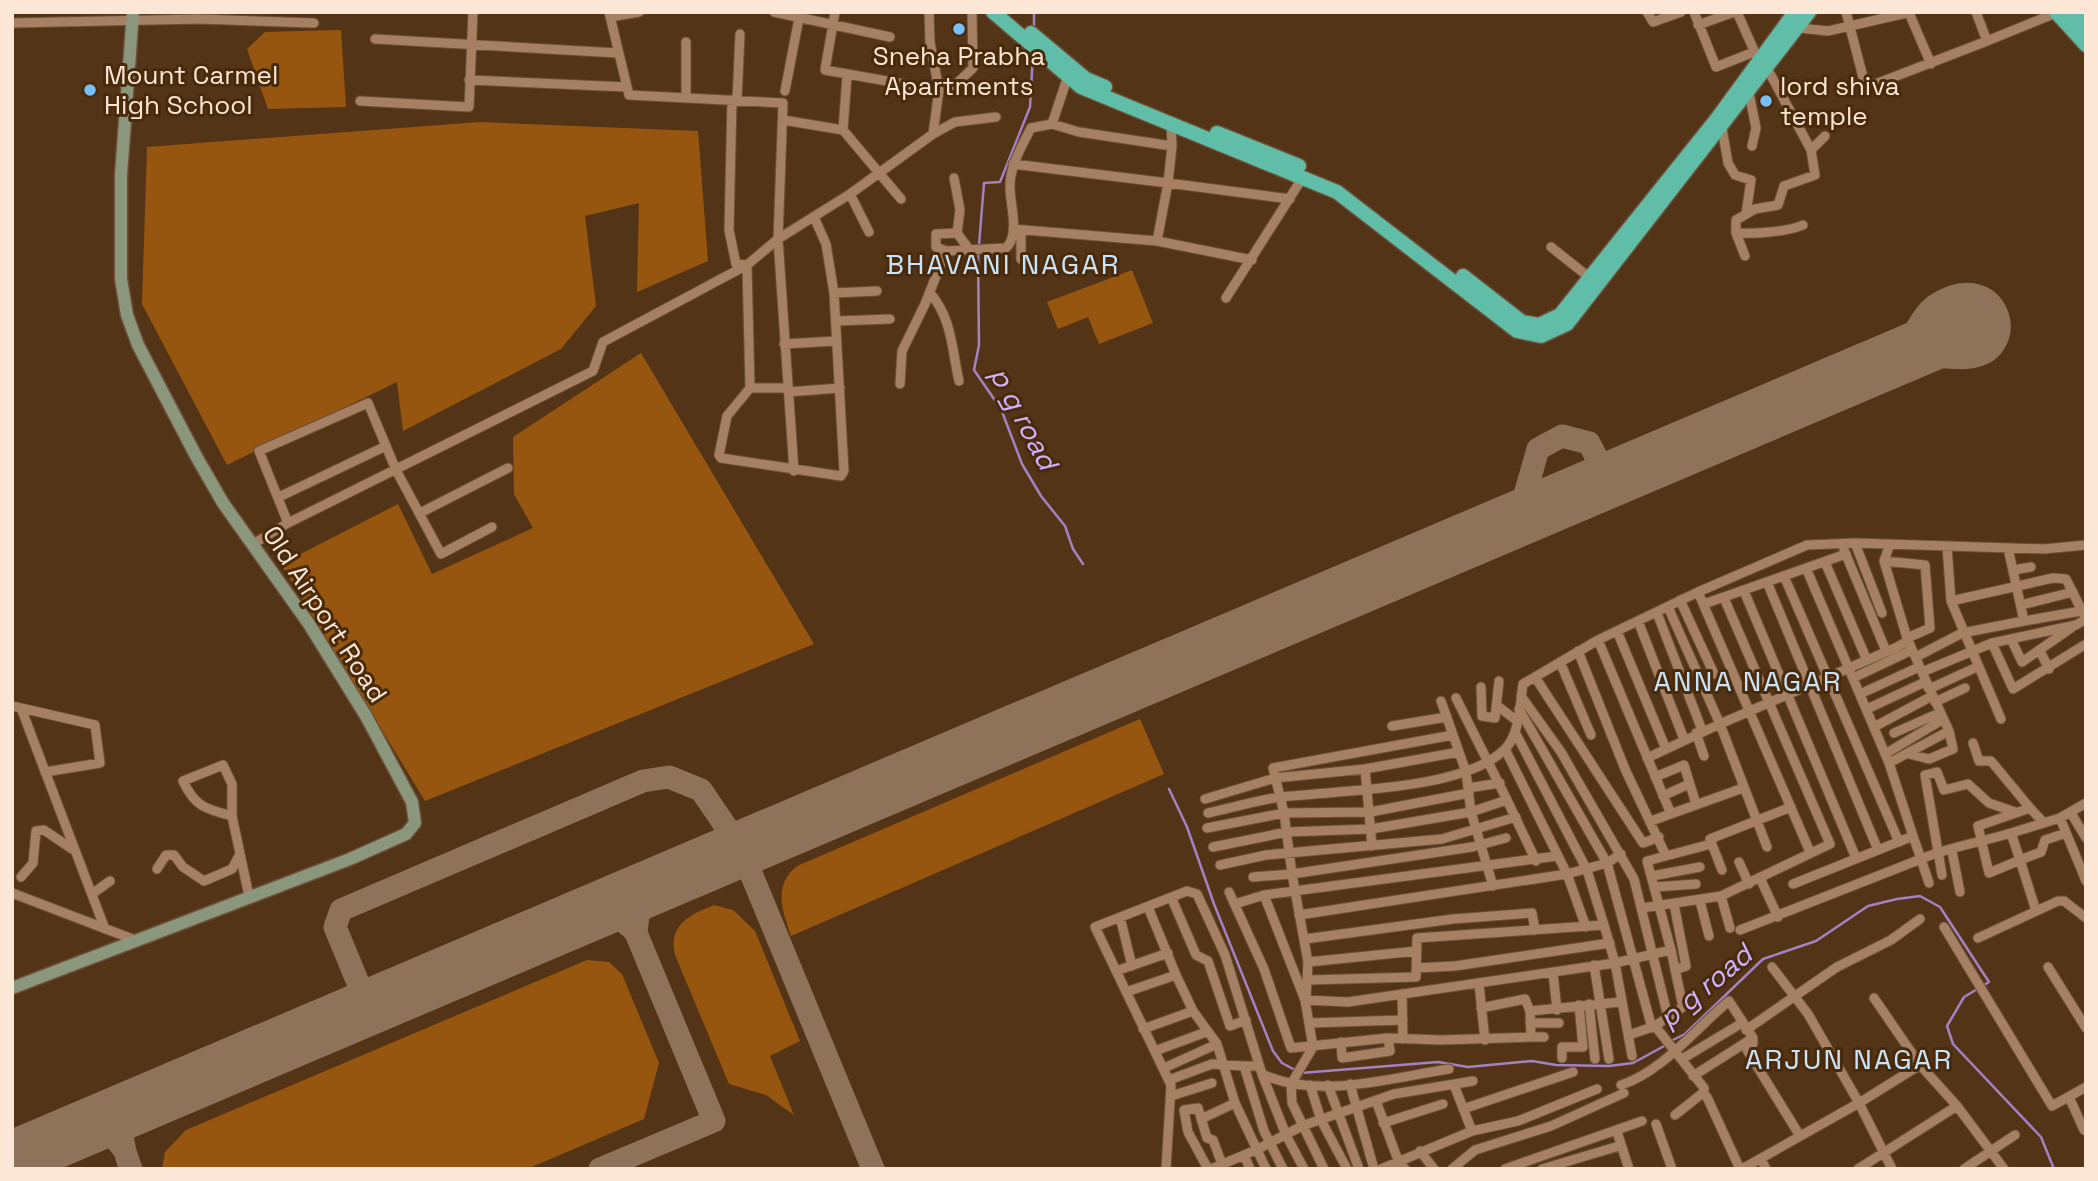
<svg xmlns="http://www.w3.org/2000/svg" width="2098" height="1181" viewBox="0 0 2098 1181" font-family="'Space Grotesk',sans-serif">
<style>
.green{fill:#965610}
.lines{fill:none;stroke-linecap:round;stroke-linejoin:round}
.stream{stroke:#a481c0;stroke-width:2.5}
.taxiway{stroke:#8f725a;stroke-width:23}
.runway{stroke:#8f725a;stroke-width:56}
.minor-casing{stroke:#6c5038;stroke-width:11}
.secondary-casing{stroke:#6c5038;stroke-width:15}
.trunk-casing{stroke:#6c5038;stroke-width:17}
.minor{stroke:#a58062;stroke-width:9}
.secondary{stroke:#8b977c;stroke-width:12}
.trunk{stroke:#60bda8;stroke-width:14}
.poi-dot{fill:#75c0f6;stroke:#492a0b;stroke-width:2.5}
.labels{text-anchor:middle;stroke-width:6;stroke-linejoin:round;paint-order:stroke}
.poi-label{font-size:26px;fill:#fce7d7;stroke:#492a0b;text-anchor:start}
.street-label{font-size:26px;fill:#fce7d7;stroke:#492a0b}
.neighbourhood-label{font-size:28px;letter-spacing:2px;fill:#c9e4f8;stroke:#492a0b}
.water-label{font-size:28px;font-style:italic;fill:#cfb3fe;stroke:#492a0b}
</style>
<rect width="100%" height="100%" fill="#543417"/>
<path class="green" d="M341,30L346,107L268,109L247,49L265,32Z
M480,122L698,131L708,261L637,292L639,203L585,216L596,306L561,349L403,431L397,382L227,465L142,304L147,147Z
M1132,270L1153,323L1099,344L1088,317L1058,329L1047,302Z
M641,353L814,644L425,801L281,564L398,504L432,574L533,528L514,494L513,437Z
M1140,719L1164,774L791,936C782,910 773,885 797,866Z
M714,905L733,910L755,931L800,1041L770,1056L794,1115L766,1095L729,1084L675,955C668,925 689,915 714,905Z
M587,960L609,962L622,974L659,1063L644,1119L527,1169H162L165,1152L186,1130Z"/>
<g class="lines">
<path class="stream" d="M1034,30V12
M979,245L984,183L1000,182L1030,107L1033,54
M978,252L979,345L974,370L1001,409L1022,464L1041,496L1065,526L1073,549L1083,564
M1169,789L1187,827L1214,904L1273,1051L1282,1063L1295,1070
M1671,1041L1685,1034L1763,959L1816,941L1868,906L1897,899L1920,896L1940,907L1989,982L1964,997L1947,1026L1953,1044L2041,1137L2054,1169
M1301,1073L1438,1062L1468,1067L1532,1061L1556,1065L1609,1066L1633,1063L1666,1045"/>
<path class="taxiway" d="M1902,355C1911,341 1922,314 1936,305C1998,265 2023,349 1971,357C1953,360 1930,354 1912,351
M1494,529L1585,508C1612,488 1603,469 1589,443L1562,436L1538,449L1524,498L1505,524
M587,915C607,911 623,917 636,933L714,1121L600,1169
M636,933L639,907L656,885
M368,1007L335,927L341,910L643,781L669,777L701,790L741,849L873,1169
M81,1130C99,1126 114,1134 124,1150
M131,1169C121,1144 116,1123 139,1104"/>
<path class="runway" d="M12,1159L1976,324"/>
<g class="minor-casing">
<path id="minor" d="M609,12L629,95L783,103L778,239L794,471
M774,12L890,37
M835,12L825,70L909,85
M929,12L930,42L939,90L933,134
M1647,12L1653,22L1681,12
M1694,12L1716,67L1754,52
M1737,12L1756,55
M1846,12L1863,77L1873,85L1987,41
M1976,12L1987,41L2056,13
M1909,13L1931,64
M610,17L639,12
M12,23L199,19L314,23
M1698,25L1734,12
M1799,28L1828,31L1911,12
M375,39L617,53
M1767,68L1811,150L1825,136
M469,80L626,87
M954,86L973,68L972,12
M785,91L799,18
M1749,93L1756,128L1752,146
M686,95V42
M732,100L729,230L736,264L747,265
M737,100L740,34
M360,101L469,107L473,12
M783,120L843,130L847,76
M1052,124L1079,132L1172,146L1171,124
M1722,128L1728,163L1735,175L1751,180L1746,214
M843,130L901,199
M1013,164L1168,183L1172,146
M954,178L960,210L957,233L968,248
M850,194L869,232
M1803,225C1787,232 1754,234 1736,233V220L1755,209L1778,205L1784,186L1815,175L1811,150
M1013,229L1157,241L1252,260
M1021,232V259
M957,233L936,234V247L946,251L1006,248C1021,234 1009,203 1010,184C1011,164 1022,146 1031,128L1052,124L1068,76
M1736,233L1745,256
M1157,241L1168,183L1290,199
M1551,247L1590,278
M747,265L750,388H787
M834,293L877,291
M930,293C952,318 952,350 959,381
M1226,298L1303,177
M836,321L890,319
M784,344L836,341
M900,384L902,351L925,304L946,251
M750,388L727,416L719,455L721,458L841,476L844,471L834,293L826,244L814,217
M788,392L840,388
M279,497L386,446
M420,513L508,468
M288,523L259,451L368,403L396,470L441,554L492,527
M1855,543L1882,613
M253,544L288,523L593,371L603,342L747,265L778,239L850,194L933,134L955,122L996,117
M1890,544L1884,561L1907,638L1922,672
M1947,546L1951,601L2001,719
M1844,550L1886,651
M1825,562L1866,658
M1806,568L1889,763
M2013,570L2031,567
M1784,576L1899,842
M1767,582L1878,850
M1744,591L1856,858
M1698,592L1810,852
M1724,598L1830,844L1721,896L1730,928
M1680,600L1714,674
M1951,601L2053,578L2066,579L2086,619
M1704,604L1846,554
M2021,605L2073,592
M1668,607L1720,724L1895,648L1908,641L1907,638L1930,628L1925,565L1884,561
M1657,613L1702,730
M1638,621L1684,739
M2024,621L2081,611
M1617,631L1666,749
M2011,639L2022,662L2071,628
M1598,640L1671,814
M1992,643L2013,689L2086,644
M1578,651L1625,769L1666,856
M2040,651L2049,669
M1916,657L1962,633L2024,621L2008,548
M1560,662L1591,735
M1535,677L1643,843L1659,837
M1853,678L1912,650
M1481,687L1482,716L1495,718L1499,681
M1860,694L1919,667L1922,672
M1521,696L1561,752L1634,879L1668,1017
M1441,701L1453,735
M1935,702L1965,688
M12,706L21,708L105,929
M1499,707L1517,721
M21,708L95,725L100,763L45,772
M1519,709L1607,863L1652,1028
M1867,709L1925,682L1929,689L1977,667
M1392,726L1447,717
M1874,727L1932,696
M1515,732L1587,870L1604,925
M1696,733L1704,756
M1894,733L1939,713
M1973,743L1979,761H1991L2030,808
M1505,749L1567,874L1586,927
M1459,752L1453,735L1273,768L1284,813L1292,874L1472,847L1506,838
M1885,754L1942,720
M1909,754L1929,759L1953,749L1949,731
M1647,758L1720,724L1767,847
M1365,769L1372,846
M1655,777L1684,765L1696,804
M1663,796L1689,784
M1205,799L1275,778L1365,769L1459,752L1466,772L1471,812L1493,886
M1507,800L1536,861
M2086,803L2060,818L2086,881
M1208,813C1232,808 1257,800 1281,797C1338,790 1462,791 1504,750C1520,735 1520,704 1523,684L1598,640L1698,592L1807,545L1855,543L2044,549L2086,545
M2071,813L2086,838
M232,816C206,809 195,807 183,781L223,765L232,784V816L249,896
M2060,818L2011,833L2020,860L2041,852L2045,840L2066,833
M1651,821L1743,788
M1207,828L1284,813L1370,812L1469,793L1468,788L1500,783
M1913,836L1889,763L1949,731L1922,672L1992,643L2076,625L2086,619
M1213,847L1287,832L1371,829L1471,812L1507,800L1456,698
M1952,851L1960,892
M1739,862L1749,884
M1220,865L1266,855L1442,839L1516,817
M157,869L166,855H174L183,867L204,881L232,869L239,856
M1722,870L1710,839L1791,807
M1942,875L1925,775L1937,772L1944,790L1968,784L1989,803L2015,812
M1652,876L1700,867
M21,877L33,863L36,831L44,830L72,849
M1253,877L1292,874L1308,962L1306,999
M1760,878L1778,917
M1929,883L1921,859C1948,847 1982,842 2011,833
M1655,887L1696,884
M1229,892L1264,969L1291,1048L1388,1038L1441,1040L1531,1037L1530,1011L1621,1002
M12,893L135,940
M92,894L110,881
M1264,895L1305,1000L1313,1047L1291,1084L1292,1103L1324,1169
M1172,899L1196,955L1208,961L1230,1026L1246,1020
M1700,901L1709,936
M1235,904L1264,895L1557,856
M1674,904L1686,966L1675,970
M1642,908L1721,896
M2036,911L2020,860L1989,873L1978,826L2030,808L2044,823
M1299,915L1567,874L1607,863L1621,854
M1120,917L1132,966
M1944,927L2052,1106L2086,1087
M1740,930L1921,859L1913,836L1793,884
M1978,938L2058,901H2064L2086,918
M1305,939L1453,919L1532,913L1535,930
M1671,950L1647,861L1711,844
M1308,962L1417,951
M1594,965L1609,1059
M1772,967L1808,1014L1859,1103L1920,1065L1957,1106L2004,1169
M2048,967L2086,1028
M1416,968L1455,966L1610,943
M1116,971L1168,953
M1553,973L1557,1010
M1176,975L1193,1011L1217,1044
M1309,980L1416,977L1417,938L1604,925L1615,963L1671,950L1683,1007L1655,1026L1629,1035
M1479,984L1485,1040
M1126,992L1176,975L1148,907
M1402,994L1403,1039
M1874,998L1920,1065
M1305,1000L1348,1002L1615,963L1632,1056
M1589,1004L1595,1059
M1481,1008L1525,999L1530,1011
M1309,1023L1403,1020
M1530,1023H1559
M1655,1026L1704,1088V1092L1675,1115
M1143,1029L1193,1011
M1746,1030L1837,967L1891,940L1920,919
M1531,1037H1544
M1341,1042L1342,1058L1390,1051L1388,1038
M1155,1051L1206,1032
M1562,1058V1047H1583L1579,1005
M1682,1059L1742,1023
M1259,1066H1244L1264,1131L1283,1169
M1164,1068L1217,1044L1235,1103L1266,1169
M1262,1074C1318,1100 1390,1078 1449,1069
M1693,1076L1753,1038
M1169,1080L1212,1064L1244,1066
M1350,1084L1374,1169
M1310,1085L1321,1120L1347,1169
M1328,1085L1359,1169
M1454,1085L1472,1131
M1621,1085C1662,1072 1696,1028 1729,1001L1753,1038V1044L1747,1050L1800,1136
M1171,1096L1212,1083
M1707,1097L1740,1169
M2069,1097L2084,1130
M1376,1101L1398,1160L1405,1169
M1463,1109L1573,1072
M1201,1119L1235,1103
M1383,1123L1443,1104
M1656,1124L1672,1169
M1617,1132L1629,1169
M1420,1151L1434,1169
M1244,1155L1250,1169
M1761,1159L1766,1169
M1166,1169L1171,1085L1095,927L1187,891L1197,894L1225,955L1262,1074L1286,1135L1304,1169
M1208,1169L1188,1132L1184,1110L1198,1108L1207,1138L1213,1140L1222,1164
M1211,1169L1256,1150L1302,1126L1394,1094L1473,1081
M1381,1169L1472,1131L1518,1121L1597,1089
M1452,1169L1475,1150L1551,1126L1624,1093
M1505,1169L1642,1121
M1542,1169L1619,1146
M1742,1169L1859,1103L1892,1169
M1858,1169L1957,1106
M1964,1169L2015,1135"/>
</g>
<g class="secondary-casing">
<path id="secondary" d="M12,988L350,859L406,834L415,823L412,802L366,716L309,624L223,503L196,456L138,345L127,315L121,279V175L133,12"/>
</g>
<g class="trunk-casing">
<path id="trunk" d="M993,12L1081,87L1337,192L1517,331L1541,336L1567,324L1809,12
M2056,12L2086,45
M2073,12L2086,27
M1031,33L1086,79L1105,87
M1217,133L1299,166
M1463,276L1522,322L1539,325L1560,315L1719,116L1795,12"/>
</g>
<use href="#minor" class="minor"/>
<use href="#secondary" class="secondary"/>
<use href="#trunk" class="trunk"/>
</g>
<g class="poi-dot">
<circle cx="959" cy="29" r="7"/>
<circle cx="90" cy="90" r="7"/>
<circle cx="1766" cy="101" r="7"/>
</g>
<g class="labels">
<g class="poi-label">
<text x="959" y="65" text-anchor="middle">Sneha Prabha<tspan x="959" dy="30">Apartments</tspan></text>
<text x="104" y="84">Mount Carmel<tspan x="104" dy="30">High School</tspan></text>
<text x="1780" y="95">lord shiva<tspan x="1780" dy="30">temple</tspan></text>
</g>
<g class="street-label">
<text transform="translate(325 614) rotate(57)" y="9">Old Airport Road</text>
</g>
<g class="neighbourhood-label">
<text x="1003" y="274">BHAVANI NAGAR</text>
<text x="1748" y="691">ANNA NAGAR</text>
<text x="1849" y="1069">ARJUN NAGAR</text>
</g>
<g class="water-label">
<text transform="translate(1024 418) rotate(62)" y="10">p g road</text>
<text transform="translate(1705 986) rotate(-40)" y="10">p g road</text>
</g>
</g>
<rect width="2098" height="1181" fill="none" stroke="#fce7d7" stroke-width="28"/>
</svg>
